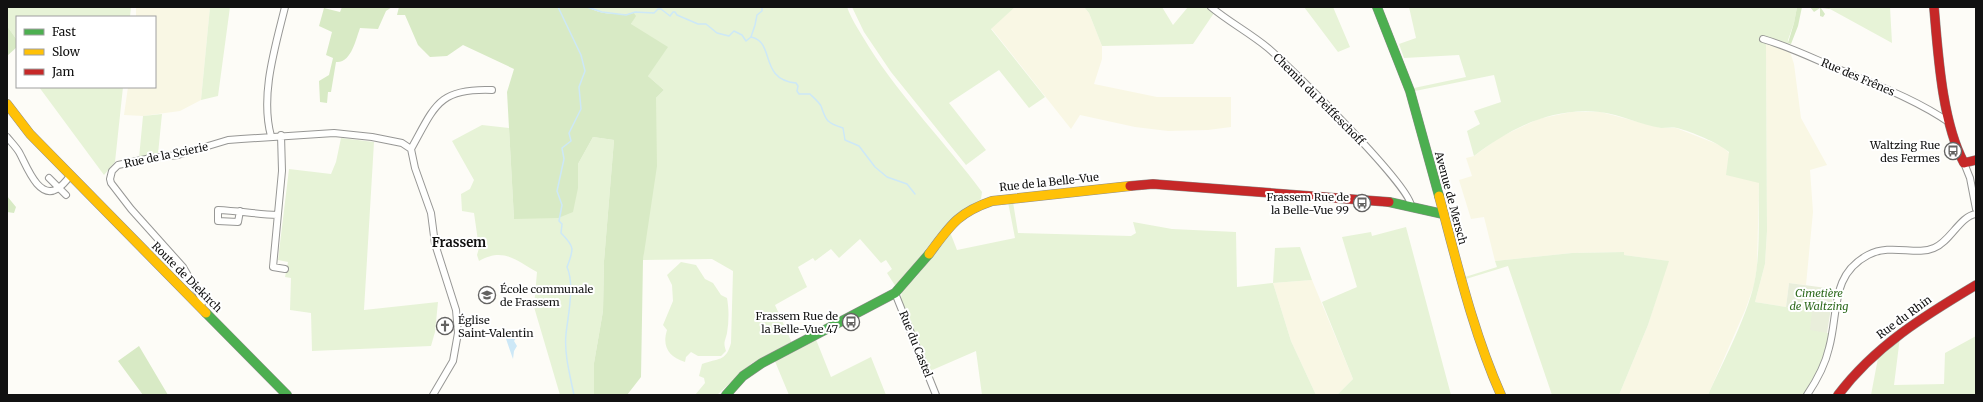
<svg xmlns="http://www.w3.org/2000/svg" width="1983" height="402" viewBox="0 0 1983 402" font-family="Merriweather,serif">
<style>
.farmland{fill:#f9f7e4}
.green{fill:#e7f3d7}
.forest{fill:#d8eac5}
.cemetery{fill:#e9eedb}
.water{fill:#cde8f7}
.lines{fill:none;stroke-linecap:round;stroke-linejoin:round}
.stream{stroke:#cde8f7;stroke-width:1.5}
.street-casing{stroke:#979795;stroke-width:8}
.fast-casing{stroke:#8e8d8b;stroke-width:10}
.slow-casing{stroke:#8e8d8b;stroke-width:10}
.jam-casing{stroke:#8e8d8b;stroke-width:10}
.street{stroke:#fffffe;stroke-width:6}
.fast{stroke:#4caf50;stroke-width:9}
.slow{stroke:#ffc107;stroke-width:9}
.jam{stroke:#c62828;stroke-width:9}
.labels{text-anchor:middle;stroke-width:4;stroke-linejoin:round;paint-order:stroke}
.street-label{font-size:11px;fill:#111;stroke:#fff}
.poi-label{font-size:11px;fill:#111;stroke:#fff;text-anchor:end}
.park-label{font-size:11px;font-style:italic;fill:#2f6b1f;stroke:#fff}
.quarter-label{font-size:13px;font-weight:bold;fill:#111;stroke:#fff}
</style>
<rect width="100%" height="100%" fill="#fdfcf7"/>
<path class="farmland" d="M136,7H210L201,100L180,111L143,116L124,115L128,87H155V17H136Z
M1015,7H1084L1089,13L1102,46V59L1094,84L1157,97H1231V127L1208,130L1168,131L1135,127L1080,115L1071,129L991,28Z
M1766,44L1790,52L1794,64L1801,118L1827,165L1810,170L1813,212L1806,285L1789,283L1786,307L1755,302L1765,264L1767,231Z
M1571,112H1601L1661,128H1676L1722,146L1759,183L1757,267L1754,285L1746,308L1708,395H1619L1648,325L1668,261L1624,255L1623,252L1572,253L1495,261L1484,217L1471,219L1459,180L1472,176L1466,158L1474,156L1500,137L1538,119Z
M1312,280L1353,379L1337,395H1316L1291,341L1273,283Z"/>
<path class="green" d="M7,7H131L130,17H17V40L7,26Z
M210,7H230L218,96L201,100Z
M588,7H847C852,21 862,35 869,47C902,99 946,143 982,192L981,199L970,206L896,287L887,273L892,269L886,260L881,263L860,239L839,258L831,249L815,261L813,258L798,267L807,287L775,305L792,343L752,363L717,395H695L705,383L704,378L699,376L702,364C718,358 726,362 731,343L733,271L712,259L643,260L656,98L664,90L648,76L631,24L635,16L634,13C621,15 599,15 588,7Z
M852,7H1015L991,29L1045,97L1029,108L999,70L949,103L986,150L966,165L891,72L864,32Z
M1084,7H1162L1173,25L1188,7H1207L1214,13L1193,44L1102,46L1089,13Z
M1304,7H1333L1350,47L1338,52Z
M1409,7H1797L1794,23L1788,40L1790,52L1766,44L1767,231L1765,264L1755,302L1812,311L1827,333H1830C1826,357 1817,375 1805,395H1708C1723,362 1746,319 1754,284C1761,252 1758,216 1759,183L1726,175L1729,152C1717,142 1692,132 1677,128C1672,127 1666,128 1661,128C1641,125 1620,114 1600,112C1551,107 1511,128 1474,156L1467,131L1480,124L1474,111L1501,102L1494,75L1415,91L1414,88L1466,77L1459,55L1404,58L1399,44L1416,38Z
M1829,7H1890L1892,43L1830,9Z
M39,87H123L115,162L104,175Z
M162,114L158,154L139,158L143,116Z
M482,125L509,128L514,219L578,188V164L593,137L614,140L604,261L603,311L594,363V395H560L534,307L537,272C516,260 503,247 479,261L477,255L479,248L474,213L462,211L461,194L470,189L474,180L452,141Z
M341,138L374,142L364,310L438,302L435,332L431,346L312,351L311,313L290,310L291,278L285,277L288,262L278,260L289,169L331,174L336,162Z
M1008,202H1013L1018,233L1131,236L1136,233L1133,222L1172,229L1236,232L1237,287L1273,283L1275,248L1300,247L1312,280L1273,283L1291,341L1316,395H982L976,351L930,371L901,299L902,290L917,276L950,232L957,250L1015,238Z
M1406,227L1451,395H1337L1353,379L1322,302L1357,287L1342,237L1371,232L1372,236Z
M1624,252V255L1669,261L1648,325L1619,395H1552L1508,266L1466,279L1465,277L1497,267L1495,261L1572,253Z
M681,262L696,265L705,279L713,283L721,295L727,298C729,309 729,321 727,333C725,342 723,342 726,351L721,356H698L691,352L686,357L685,362C668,357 662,346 667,330L663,325L673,301L672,285L667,275Z
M1976,336V395H1871L1878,358L1900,337L1894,385L1944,384L1945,353Z
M815,337L831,377L871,357L886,395H789L774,359Z"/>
<path class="forest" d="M342,7H392L386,11L378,29L360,28C356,39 351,64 336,62L331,92H328L327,103L320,102L319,81L329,75L333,58L326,55L332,32L319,26L324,8L340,12Z
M399,7H588C599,15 621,15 634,13L636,16L631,24L668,47L648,76L664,90L656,98L657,166L643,260L641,377L627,395H594V363L603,311L604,261L614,140L593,137L578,164V188L573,212L558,218L514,219L507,92L514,69L463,45L447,56L430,57L418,45L405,15H397Z
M1797,7H1802L1798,26L1791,44L1788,43L1794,23Z
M1810,7H1829L1830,9L1821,8L1825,14L1823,17L1820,16V8L1814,12Z
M7,26L17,40V47L7,56Z
M7,196L16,207L14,213L7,212Z
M139,346L168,395H143L118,361Z"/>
<path class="cemetery" d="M1789,283L1834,289L1827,333L1810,330L1812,311L1786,307Z"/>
<path class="water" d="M511,334L515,335L516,338L514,341L517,346L514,351L513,359L505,336Z"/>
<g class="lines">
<path class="stream" d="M558,7L581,55L585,71L579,87L581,109L569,133L571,141L562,148L564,159L557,191L562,205L559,221L562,224L561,233C575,247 574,249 567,267C575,285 568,315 566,334C564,354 570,375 574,395
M587,7L602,12L626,15L635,12L654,13L658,9H661L670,16L673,12H675L677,15L698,24H706L717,33L729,36L734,31L742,35L746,41L751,37C776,42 758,79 796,83L798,86L797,91L799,94H810C813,97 819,102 821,106C826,121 827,123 843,128L845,140L859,146L875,167L887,177L907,184L915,194
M751,37L755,25L757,15L762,11V7"/>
<g class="street-casing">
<path id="street" d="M1211,7C1229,22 1250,33 1268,48C1289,66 1411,186 1411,206
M1763,39C1791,47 1816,60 1843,71C1879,86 1917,100 1950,123
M281,135L282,171L273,267L285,269
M271,136C260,95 275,48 285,7
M7,137C11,142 16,147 19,152C26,164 38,200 57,189C62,186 67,180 70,176
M1964,163L1970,178L1976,209
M49,178L66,195
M240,211L238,222L218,221V210C238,211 257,214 277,215
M895,293L936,395
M200,307L203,301L183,267L131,209L111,183L110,179L112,171L118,165L151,158L178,155L228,140L241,139L334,133L372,137L402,143L411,149
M433,395L453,361L458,333L456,310L435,244L431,213L415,168L411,149C435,106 438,88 492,90
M1807,395C1817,380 1825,366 1829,348C1839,312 1830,275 1868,255C1891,243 1916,256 1934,248C1950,242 1960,216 1976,214"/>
</g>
<g class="fast-casing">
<path id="fast" d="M1377,7L1410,91L1439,196
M1389,202L1443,214
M206,313L287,395
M726,395L743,376L762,363L895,293L929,254"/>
</g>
<g class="slow-casing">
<path id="slow" d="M7,104L30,134L206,313
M1439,196C1457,263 1473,332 1501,395
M929,254C950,226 957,213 992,201L1130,186"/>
</g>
<g class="jam-casing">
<path id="jam" d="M1934,7C1938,54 1942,122 1964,163L1976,160
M1130,186L1153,184L1389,202
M1838,395C1875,346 1924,316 1976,285"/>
</g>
<use href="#street" class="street"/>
<use href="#fast" class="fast"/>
<use href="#slow" class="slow"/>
<use href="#jam" class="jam"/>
</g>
<defs>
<g id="bus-ring" transform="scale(0.9)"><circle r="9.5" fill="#fff" stroke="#646362" stroke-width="1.5"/><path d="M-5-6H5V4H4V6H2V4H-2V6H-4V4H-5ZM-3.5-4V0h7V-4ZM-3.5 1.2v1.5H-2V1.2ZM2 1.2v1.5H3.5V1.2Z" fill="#646362"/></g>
<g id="school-ring" transform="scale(0.9)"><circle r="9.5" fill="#fff" stroke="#646362" stroke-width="1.5"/><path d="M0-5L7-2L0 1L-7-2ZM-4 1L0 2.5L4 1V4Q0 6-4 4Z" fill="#646362"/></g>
<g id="church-ring" transform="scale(0.9)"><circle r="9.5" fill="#fff" stroke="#646362" stroke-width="1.5"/><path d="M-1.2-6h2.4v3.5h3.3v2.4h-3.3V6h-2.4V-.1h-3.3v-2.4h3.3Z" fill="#646362"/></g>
</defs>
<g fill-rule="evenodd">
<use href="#bus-ring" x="1953" y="151"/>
<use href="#bus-ring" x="1362" y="203"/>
<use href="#school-ring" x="487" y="295"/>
<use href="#bus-ring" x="851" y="322"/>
<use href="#church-ring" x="445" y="326"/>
</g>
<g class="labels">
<g class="street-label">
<text transform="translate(1858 77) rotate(23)" y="4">Rue des Frênes</text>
<text transform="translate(1319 99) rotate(45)" y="4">Chemin du Peiffeschoff</text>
<text transform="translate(166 155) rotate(-12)" y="4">Rue de la Scierie</text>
<text transform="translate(1049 182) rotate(-6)" y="4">Rue de la Belle-Vue</text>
<text transform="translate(1451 198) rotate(75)" y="4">Avenue de Mersch</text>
<text transform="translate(187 277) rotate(45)" y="4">Route de Diekirch</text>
<text transform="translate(1904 317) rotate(-36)" y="4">Rue du Rhin</text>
<text transform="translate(916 344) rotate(68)" y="4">Rue du Castel</text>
</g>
<g class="poi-label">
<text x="1940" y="149">Waltzing Rue<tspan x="1940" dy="13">des Fermes</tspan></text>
<text x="1349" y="201">Frassem Rue de<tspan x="1349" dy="13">la Belle-Vue 99</tspan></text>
<text x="500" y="293" text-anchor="start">École communale<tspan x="500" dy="13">de Frassem</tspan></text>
<text x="838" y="320">Frassem Rue de<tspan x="838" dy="13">la Belle-Vue 47</tspan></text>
<text x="458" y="324" text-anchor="start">Église<tspan x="458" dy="13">Saint-Valentin</tspan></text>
</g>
<g class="park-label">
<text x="1819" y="297">Cimetière<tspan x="1819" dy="13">de Waltzing</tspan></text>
</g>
<g class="quarter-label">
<text x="459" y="247">Frassem</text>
</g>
</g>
<rect width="1983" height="402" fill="none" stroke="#111111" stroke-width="16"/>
<rect x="16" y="16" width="140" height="72" fill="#ffffff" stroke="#a0a0a0"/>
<rect x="24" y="29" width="20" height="6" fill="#4caf50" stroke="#a0a0a0"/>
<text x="52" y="36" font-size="12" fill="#111111">Fast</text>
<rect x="24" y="49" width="20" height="6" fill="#ffc107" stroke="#a0a0a0"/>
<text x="52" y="56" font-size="12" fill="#111111">Slow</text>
<rect x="24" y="69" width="20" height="6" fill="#c62828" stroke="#a0a0a0"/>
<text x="52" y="76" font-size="12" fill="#111111">Jam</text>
</svg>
